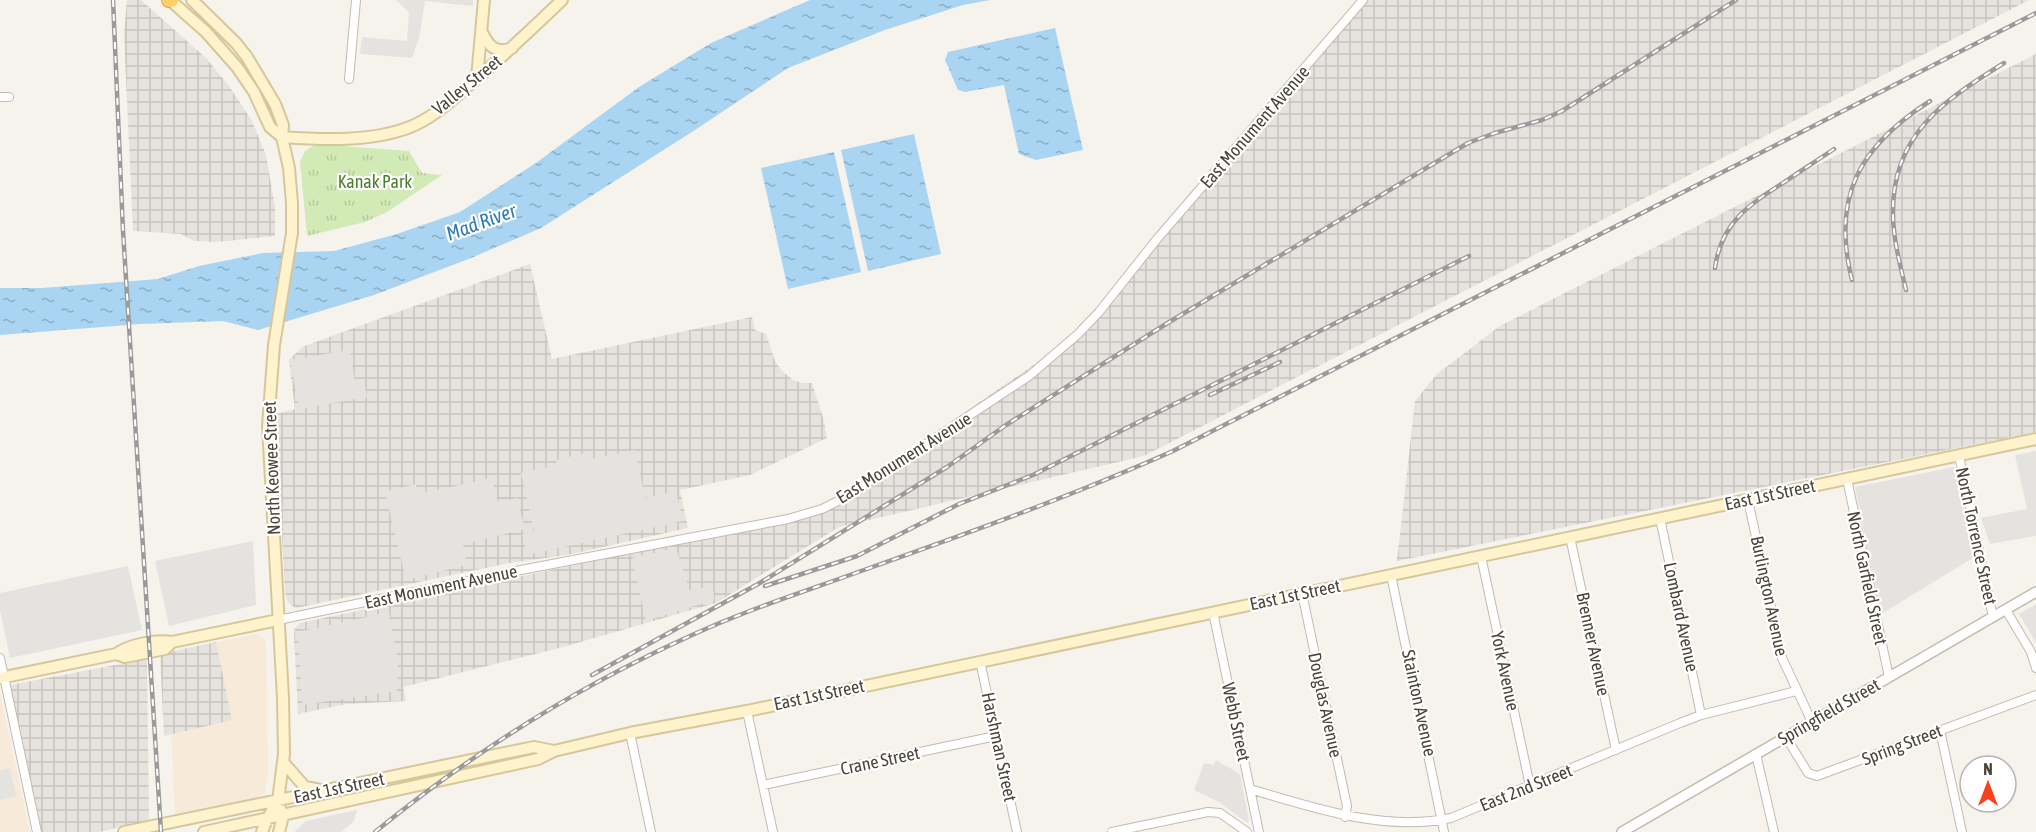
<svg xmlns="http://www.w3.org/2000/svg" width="2036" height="832" viewBox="0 0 2036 832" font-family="'Asap Condensed',sans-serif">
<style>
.commercial{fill:#f7ead8}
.industrial{fill:url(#industrial-grid)}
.park{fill:url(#park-tufts)}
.parking{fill:#e5e3e0}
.water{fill:url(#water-ripples)}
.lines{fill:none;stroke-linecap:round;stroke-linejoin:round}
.minor-casing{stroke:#c2bbae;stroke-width:10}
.tertiary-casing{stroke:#c2bbae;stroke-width:12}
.secondary-casing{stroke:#d6c79b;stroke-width:14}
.motorway-casing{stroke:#e0a43c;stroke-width:16}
.minor{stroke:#fff;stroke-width:8}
.tertiary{stroke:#fff;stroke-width:9}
.secondary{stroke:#fff3cd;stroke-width:10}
.motorway{stroke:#ffcf6e;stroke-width:14}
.rail-casing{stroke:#9a9a9a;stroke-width:4.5}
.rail{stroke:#fff;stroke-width:2;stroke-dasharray:7;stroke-linecap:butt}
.labels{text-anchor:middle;stroke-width:4.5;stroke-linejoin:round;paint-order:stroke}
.street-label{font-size:18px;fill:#4b4439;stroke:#fff}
.park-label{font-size:18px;fill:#4a7f2a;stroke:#fff}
.water-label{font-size:20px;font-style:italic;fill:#2e7ab2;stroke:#fff}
</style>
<defs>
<pattern id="industrial-grid" width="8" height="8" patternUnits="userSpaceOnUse" patternTransform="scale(1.5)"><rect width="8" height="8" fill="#e6e2dd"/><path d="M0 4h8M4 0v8" fill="none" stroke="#c7c3be"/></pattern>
<pattern id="park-tufts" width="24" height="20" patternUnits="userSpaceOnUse" patternTransform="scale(1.5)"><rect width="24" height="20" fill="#d2eab5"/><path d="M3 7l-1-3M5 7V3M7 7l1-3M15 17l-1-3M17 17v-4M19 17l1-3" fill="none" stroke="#b6ca9c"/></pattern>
<pattern id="water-ripples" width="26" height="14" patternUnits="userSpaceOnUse" patternTransform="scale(1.5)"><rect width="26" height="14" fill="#a9d4f2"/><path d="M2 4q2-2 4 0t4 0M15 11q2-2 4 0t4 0" fill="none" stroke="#8caec5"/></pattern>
</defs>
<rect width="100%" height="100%" fill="#f6f3ec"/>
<path class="commercial" d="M256,634L265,639L266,647L268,772L265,791L261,796L255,798L175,816L171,734L232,720L216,642Z
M0,693L30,832H0Z"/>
<path class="industrial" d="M127,0H141L206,58L229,86L252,121L266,155L275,207V236L217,242L194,241L181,234L133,231L124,34Z
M1366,0H2029L1144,456L839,527L716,603L563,647L403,687L406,701L346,704L298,714L294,634L295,628L300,623L627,554L767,527L818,514L1078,334Z
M2036,54V432L1397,561L1415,401L1437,374L1500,326Z
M530,264L552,359L752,317L755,330L766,334L775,361L782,371L793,380L802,383H812L824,421L827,438L750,475L680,490L688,528L567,555L509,563L296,608L291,605L287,600L285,593L276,414L295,409L289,360L302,347Z
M216,642L232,720L164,736L160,654Z
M147,659L149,820L100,832H41L10,685Z"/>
<path class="park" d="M316,144L409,151L422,173L442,175L387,212L365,222L307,236L300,162L305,151Z"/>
<path class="parking" d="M396,0H473V6L425,1L419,38L412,58L360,54L362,37L407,41L409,12Z
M350,350L355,382L364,381L367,397L299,409L290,360Z
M635,450L645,498L676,491L683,521L527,555L522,534L534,531L521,473L557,465L556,460L589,452L591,459Z
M2036,451V536L1990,544L1981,518L2027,509L2015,455Z
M1954,467L1973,558L1881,614L1855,487Z
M492,478L498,502L517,498L525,529L463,544L467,565L406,580L385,492L416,484L418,494Z
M253,541L256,605L169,626L155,561Z
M676,548L690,591L713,585L714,600L646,621L632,558Z
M128,566L142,630L10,658L0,610V593Z
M2036,604V643L2019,614Z
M389,612L398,660L397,691L302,705L298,632Z
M1216,760L1240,774L1249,820L1247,823L1219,802L1194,790L1204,763L1214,765Z
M10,768L16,796L0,800V771Z
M357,810L354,821L341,832H294L306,821Z"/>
<path class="water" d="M810,0H990L963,5L885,30L788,68L695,130L541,228L471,258L374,295L258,330L223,321L140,324L0,335V288H42L158,279L199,266L263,253L334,251L397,234L460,212L536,163L639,87L711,43Z
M1055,28L1083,150L1036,160L1019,154L1004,85L965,92L958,90L945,60L948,52Z
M914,134L941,254L868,271L841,150Z
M834,152L861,272L788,289L761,168Z"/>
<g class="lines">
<g class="minor-casing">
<path id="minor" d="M349,79L356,0
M0,97H9
M1959,456L1993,617
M1847,479L1889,677
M1748,500L1782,658L1812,722
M1660,518L1701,715
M1570,537L1616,750
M1481,556L1530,786
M1391,575L1444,832
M1302,593L1347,806L1345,817
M2006,610L2031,652L2036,668
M1213,612L1259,832
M278,620L521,570L788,519L822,509L846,497L1029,376L1078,334L1099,312L1157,239L1363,0
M0,658L37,832
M980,661L1017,832
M747,711L773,832
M1940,730L1962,832
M630,733L651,832
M1786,737L1808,773L1817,776L2036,695
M1756,754L1774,832
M763,785L996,736
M1250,789C1313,808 1385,832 1451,818L1680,723L1701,715L1796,691
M1112,832L1208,812L1220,813L1247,832"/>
</g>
<g class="tertiary-casing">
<path id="tertiary" d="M1622,832L2036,592"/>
</g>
<g class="secondary-casing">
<path id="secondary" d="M170,0L206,32L237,67L254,92L270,127L282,137
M192,0L236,43L247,57L275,104L283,125L282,137L289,168L292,203V233L274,345L268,426L283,698L284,754L278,801L267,819L262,832
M483,34C489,47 497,54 512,48
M477,78L484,0
M282,137C323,140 372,142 410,127C435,117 454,98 474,81C504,55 533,28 562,0
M116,654L125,657L165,649L172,642
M0,678L116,654C129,645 155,639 172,642L278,620
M283,762L305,787L321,790
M124,832L534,747L554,751
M204,832L538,759L554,751L630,733L747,711L2036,439
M279,832L283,816L281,810"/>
</g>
<g class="motorway-casing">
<path id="motorway" d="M169,0H171"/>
</g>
<use href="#minor" class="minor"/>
<use href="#tertiary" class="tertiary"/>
<use href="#secondary" class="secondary"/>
<use href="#motorway" class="motorway"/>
<g class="rail-casing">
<path id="rail" d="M113,0L123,231L161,832
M1715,268C1721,222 1750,204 1786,181C1802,170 1818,160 1834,149
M1852,280C1831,196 1860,146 1930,101
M1906,290C1900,264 1893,239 1893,213C1892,134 1945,100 2004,63
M1210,395L1280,362
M765,586L857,556L959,504L1033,475L1469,256
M592,675L758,584L947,467L1006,425L1166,324L1468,143L1495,133L1542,120L1562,111L1736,0
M375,832C472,753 577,687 690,636C746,610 806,591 864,570C968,533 1072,496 1173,451L2036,13"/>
</g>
<use href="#rail" class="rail"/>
</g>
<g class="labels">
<g class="street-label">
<text transform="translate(467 85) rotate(-39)" y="6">Valley Street</text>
<text transform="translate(1255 127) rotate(-49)" y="6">East Monument Avenue</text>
<text transform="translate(904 458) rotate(-32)" y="6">East Monument Avenue</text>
<text transform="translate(272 468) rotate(-92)" y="6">North Keowee Street</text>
<text transform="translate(1770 495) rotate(-12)" y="6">East 1st Street</text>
<text transform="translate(1976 536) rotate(78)" y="6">North Torrence Street</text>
<text transform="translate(1867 578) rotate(78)" y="6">North Garfield Street</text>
<text transform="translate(441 587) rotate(-12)" y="6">East Monument Avenue</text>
<text transform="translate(1295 595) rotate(-12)" y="6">East 1st Street</text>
<text transform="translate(1769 596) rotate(78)" y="6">Burlington Avenue</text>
<text transform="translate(1681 617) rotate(78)" y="6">Lombard Avenue</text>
<text transform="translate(1593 644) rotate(78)" y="6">Brenner Avenue</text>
<text transform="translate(1505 671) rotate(78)" y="6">York Avenue</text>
<text transform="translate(819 695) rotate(-12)" y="6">East 1st Street</text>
<text transform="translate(1419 703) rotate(78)" y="6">Stainton Avenue</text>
<text transform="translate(1325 705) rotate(78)" y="6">Douglas Avenue</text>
<text transform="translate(1829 712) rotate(-30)" y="6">Springfield Street</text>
<text transform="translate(1236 722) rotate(78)" y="6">Webb Street</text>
<text transform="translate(1902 745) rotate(-21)" y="6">Spring Street</text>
<text transform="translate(999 747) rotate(78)" y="6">Harshman Street</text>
<text transform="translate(880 761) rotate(-12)" y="6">Crane Street</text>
<text transform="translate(339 788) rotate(-12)" y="6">East 1st Street</text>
<text transform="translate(1526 788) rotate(-22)" y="6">East 2nd Street</text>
</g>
<g class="park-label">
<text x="375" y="188">Kanak Park</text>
</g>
<g class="water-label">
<text transform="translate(481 222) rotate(-20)" y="7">Mad River</text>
</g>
</g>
<g transform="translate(1988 784)"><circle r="28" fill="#ffffff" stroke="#b7b4b0" stroke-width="1.5"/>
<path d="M0-4.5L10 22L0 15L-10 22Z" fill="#fc3f1d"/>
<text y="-9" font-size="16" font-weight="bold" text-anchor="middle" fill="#4b4439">N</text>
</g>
</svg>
